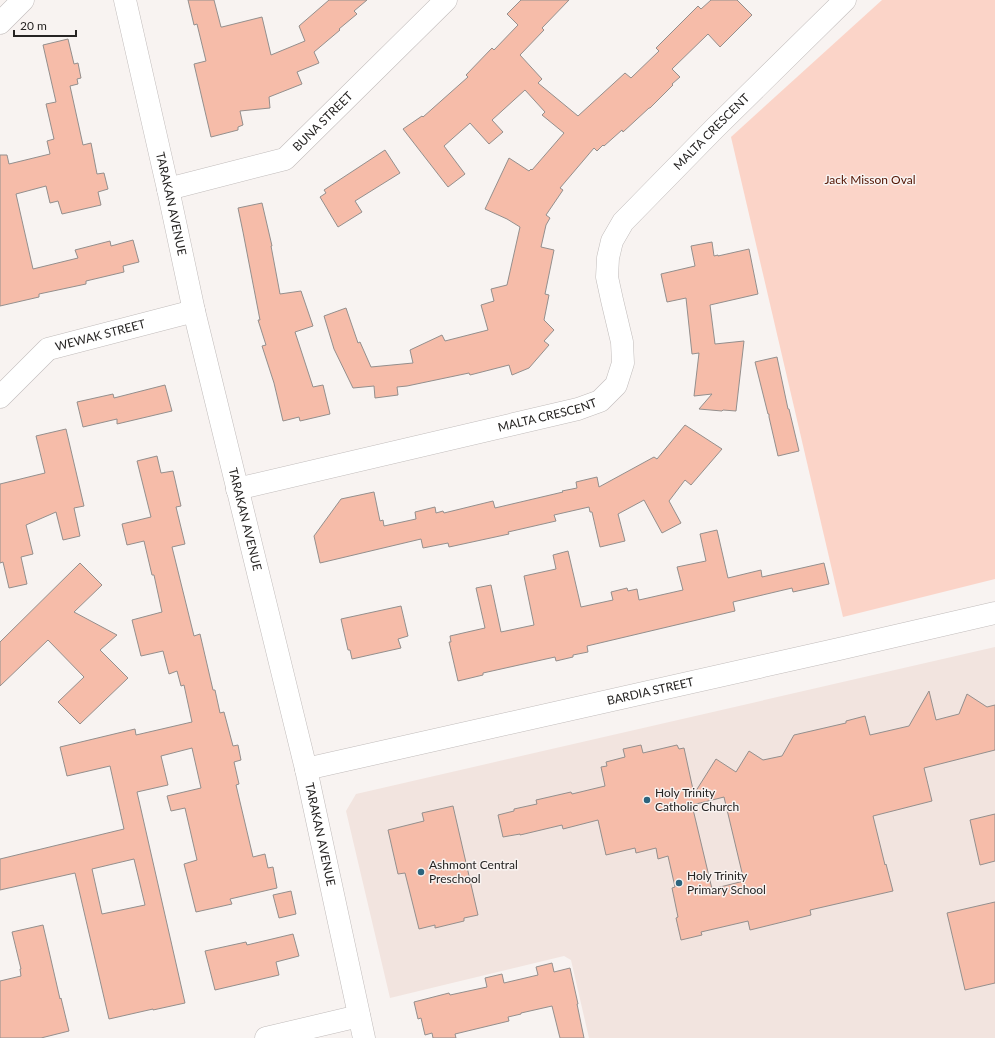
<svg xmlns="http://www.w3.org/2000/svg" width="995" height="1038" viewBox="0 0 995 1038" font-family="Lato,sans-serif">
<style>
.built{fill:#f2e4df}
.green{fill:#fbd4c8}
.building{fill:#f6bca9;stroke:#948f8d;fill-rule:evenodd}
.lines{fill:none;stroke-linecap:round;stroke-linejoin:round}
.street-casing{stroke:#c1bcbb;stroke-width:23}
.street{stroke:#fff;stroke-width:22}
.poi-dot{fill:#2c647e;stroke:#f8f3f1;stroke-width:1.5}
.labels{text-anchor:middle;stroke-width:3;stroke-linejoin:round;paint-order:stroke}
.street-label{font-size:12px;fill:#262423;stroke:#f8f3f1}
.park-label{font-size:12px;fill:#511300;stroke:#f8f3f1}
.poi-label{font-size:12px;fill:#262423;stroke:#f8f3f1;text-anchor:start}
</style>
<rect width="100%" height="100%" fill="#f8f3f1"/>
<path class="built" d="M995,647V1038H589L571,960L564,956L390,998L346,811L356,794Z"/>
<path class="green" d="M882,0H995V579L843,617L731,137Z"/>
<path class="building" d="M188,0H214L221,27H222L262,17L271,55L305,41L299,26L329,0H367L354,11L357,14L339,29L340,30L314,52L319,63L297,72L302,84L269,97L270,108L240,111L243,125L238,127V130L211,137L194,64L206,61L197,24L194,25Z
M521,0H569L542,28L544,30L520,55L542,79L538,83L578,116L625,73L631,78L659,51L656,48L698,6L701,9L711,0H737L752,15L720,47L708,34L672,69L680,77L672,84L673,85L650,108H649L623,132L622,130L604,146L603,145L597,151L594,148L560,188L563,190L546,215L550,218L546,225L541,247L554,250L545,294L549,295L544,320L554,330L544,341L549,345L529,368L512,375L509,365L470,375L469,373L407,386L397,387L398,395L375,398L374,386L353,388L334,349L324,316L346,308L358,343L360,342L371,367L413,363L410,350L442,335L445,341L488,330L481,305L494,301L491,289L507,285L520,227L507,219L485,209L509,158L529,171L531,169L532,170L564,133L542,115L545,112L525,90L492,120L503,132L489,144L470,123L444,146L465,174L448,187L403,129L422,116L423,117L468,77L466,75L492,48L494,50L518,25L507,14Z
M68,39L74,64L78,63L81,78L77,79L78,84L70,86L83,145L91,143L97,174L104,173L108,189L98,192L101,205L62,214L58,201L50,203L46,186L16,194L33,269L78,258L75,250L110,241L111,246L133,240L139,262L123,266L124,272L86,281V284L39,294V297L0,306V155H7L9,164L50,154L47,141L54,139L46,104L56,102L43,45Z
M385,150L400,173L355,201L362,212L338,227L320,197L326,193L324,190Z
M262,203L272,246H271L280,294L301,291L313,326L295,332L313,387L323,385L330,414L300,421L299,417L283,421L274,383L262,346L266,345L258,320H260L243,232L238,208Z
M712,242L714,256L718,255V256L749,249L758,294L710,305L715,344L744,341L736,411L723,410L722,411L699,409L712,394L694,396L699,353L692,354L686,298L667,302L661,274L695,266L691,246Z
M777,357L788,409H789L799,451L778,456L769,417V414H768L755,362Z
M165,385L172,411L117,424V419L83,427L77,402L113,394L114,398Z
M685,425L722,449L691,485L685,480L669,501L681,523L662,533L644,500L618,514L625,541L600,547L592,512H590L589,507L554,515L556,521L508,532L509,534L449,547L448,543L423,548L421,539L320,563L314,536L341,499L374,492L380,521L383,520L384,526L416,519L415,512L435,507L436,513L443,511L444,513L493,501L495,508L563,492L562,491L577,488L576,482L597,477L599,487L654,457L657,459Z
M66,429L84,506L74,508L80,536L63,540L56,512L26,525L33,554L21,557L27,584L9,588L3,562L0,563V484L45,473L36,436Z
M157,456L161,473L173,471L181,506L176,507L185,544L172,547L194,636L200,634L213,690H215L220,713L224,712L233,746L238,745L241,760L234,762L239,784L236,785L253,857L265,854L268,868L273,867L277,888L230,899L232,904L196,912L184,864L197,860L185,808L171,811L167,796L201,788L192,748L161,756L168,785L137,792L185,1003L153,1010V1009L109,1019L75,873L0,890V859L124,829L110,766L67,776L60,747L135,729L136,735L192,722L184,685L181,686L177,671L169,674L163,651L141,656L132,620L162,612L154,575H152L144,541L127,545L122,524L151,517L137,461ZM134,859L145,905L102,914L92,869Z
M717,530L728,578L761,570L762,577L824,563L829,584L793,592L792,588L733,602L735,611L587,646L588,652L573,655V657L556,661L555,657L483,673V675L458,681L449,642H451L450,636L485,628L476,588L491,585L501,632L534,625L524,576L556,569L553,555L568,551L581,607L613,600L611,592L627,588L628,591L637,589L639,600L683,590L677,567L706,561L700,534Z
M80,563L102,585L74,612L117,635L100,650L128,678L80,724L58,702L84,677L48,640L0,686V642Z
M401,606L408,636L398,639L401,648L352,659L350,650H348L341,619Z
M929,691L936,720L959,714L967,694L987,707L995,705V750L924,768L932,801L873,816L885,865L886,864L893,891L810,910L811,915L750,930L748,921L701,932L702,935L681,940L676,918L678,917L672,888L675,887L668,856L658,859L656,848L636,853L635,848L606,855L598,820L563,829L562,825L520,835V834L503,837L498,815L514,811V809L537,804L536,800L571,792L572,794L605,786L601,767L607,766L606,762L625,757L623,749L641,745L643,753L677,745L679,749L684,748L694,794L716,759L736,772L749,751L763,760L782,756L794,735L846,723V721L865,716L870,735L909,726ZM724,797L744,881L712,889L692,805Z
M453,806L478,915L464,918V921L435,928V925L419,929L405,873L398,874L388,830L424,821L422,813Z
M995,814V861L980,865L970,820Z
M291,891L296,914L279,918L273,895Z
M995,902V983L965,990L947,913Z
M43,925L60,999L61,998L69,1031L41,1038H0V981L21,976L20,969H21L12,932Z
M293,934L299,956L276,962L279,975L215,990L205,951L246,942L247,945Z
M552,963L554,972L570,968L578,1004H577L584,1038H560L552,1006L521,1013V1014L508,1017L509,1021L455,1034L456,1038H433L432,1033L425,1035L421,1018L418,1019L414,1002L449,993L450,995L487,987L485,978L502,974L504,983L538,975L536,967Z"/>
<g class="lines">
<g class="street-casing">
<g id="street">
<path id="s1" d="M125,0L168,189L194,311L306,769L364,1038"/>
<path d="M0,23L23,0"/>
<path id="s2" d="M168,189L285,159L446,0"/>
<path id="s3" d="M0,397L48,349L194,311"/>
<path id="s4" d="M237,489L578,409L600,401L616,385L623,363L622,342L612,300L607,277L608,258L612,241L623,222L715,128L845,0"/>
<path id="s5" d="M306,769L839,649L995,613"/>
<path d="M266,1038L359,1016"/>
</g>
</g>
<use href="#street" class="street"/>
</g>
<g class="poi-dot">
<circle cx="647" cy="800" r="4"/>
<circle cx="421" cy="872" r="4"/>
<circle cx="679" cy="883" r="4"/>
</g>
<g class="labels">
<g class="street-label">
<text dy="4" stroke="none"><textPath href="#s2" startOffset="174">BUNA STREET</textPath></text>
<text dy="4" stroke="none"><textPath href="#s4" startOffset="692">MALTA CRESCENT</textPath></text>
<text dy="4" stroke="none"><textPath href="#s1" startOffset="209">TARAKAN AVENUE</textPath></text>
<text dy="4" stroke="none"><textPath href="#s3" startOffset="122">WEWAK STREET</textPath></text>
<text dy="4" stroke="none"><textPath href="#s4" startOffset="319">MALTA CRESCENT</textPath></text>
<text dy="4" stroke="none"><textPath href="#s1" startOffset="533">TARAKAN AVENUE</textPath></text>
<text dy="4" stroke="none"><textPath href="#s5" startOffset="353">BARDIA STREET</textPath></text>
<text dy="4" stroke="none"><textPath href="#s1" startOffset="857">TARAKAN AVENUE</textPath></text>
</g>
<g class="park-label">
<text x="870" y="184">Jack Misson Oval</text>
</g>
<g class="poi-label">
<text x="655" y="797">Holy Trinity<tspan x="655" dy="14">Catholic Church</tspan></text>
<text x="429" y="869">Ashmont Central<tspan x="429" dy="14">Preschool</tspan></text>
<text x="687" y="880">Holy Trinity<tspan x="687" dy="14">Primary School</tspan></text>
</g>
</g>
<path d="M14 30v6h62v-6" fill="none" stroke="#262423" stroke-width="2"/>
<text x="20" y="30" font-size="12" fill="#262423" stroke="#f8f3f1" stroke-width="3" paint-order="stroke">20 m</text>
</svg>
